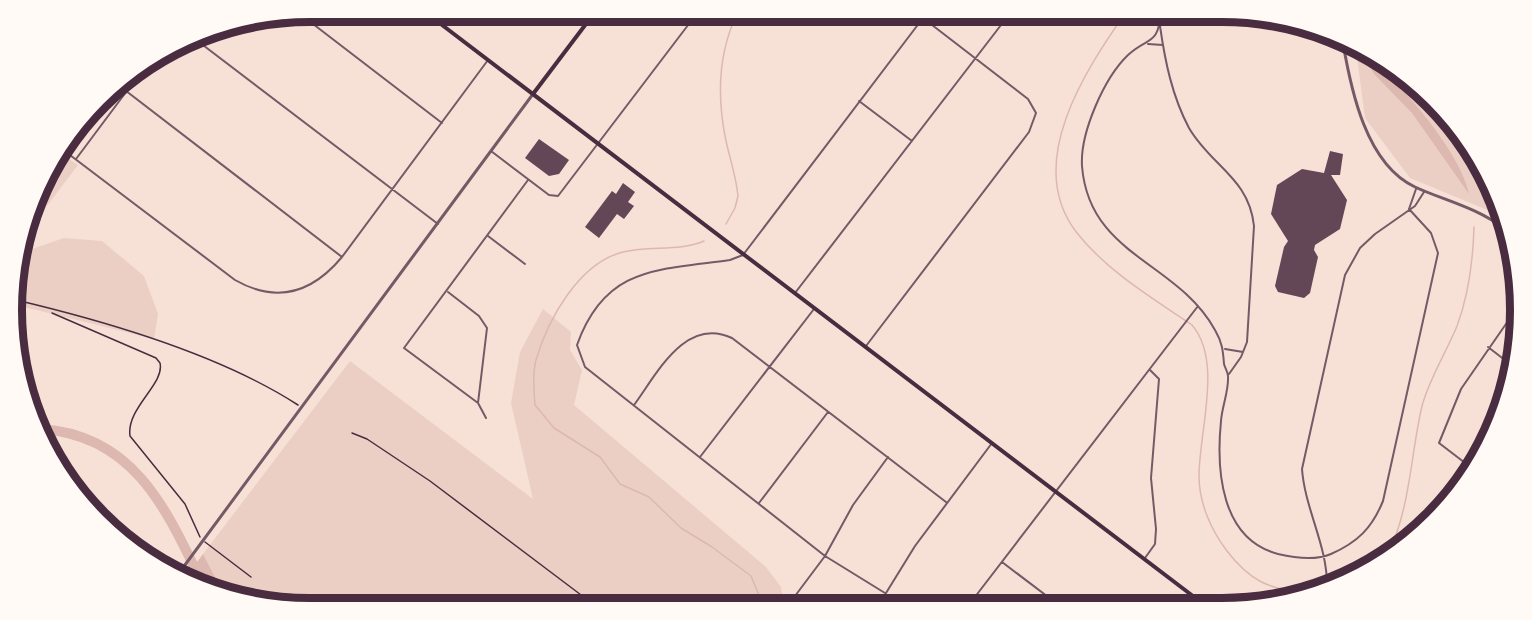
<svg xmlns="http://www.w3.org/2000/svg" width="1532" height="620" viewBox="0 0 1532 620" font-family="'Nunito Sans',sans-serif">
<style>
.green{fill:#ebcfc5}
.water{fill:#dcb8b0}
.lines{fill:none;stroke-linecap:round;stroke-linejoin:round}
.stream{stroke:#dcb8b0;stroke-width:1.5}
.river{stroke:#dcb8b0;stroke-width:10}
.building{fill:#644757}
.path{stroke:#4a2c40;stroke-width:1.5}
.minor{stroke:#755966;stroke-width:2}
.tertiary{stroke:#755966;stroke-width:3}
.secondary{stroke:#4a2c40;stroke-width:4}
.rim{fill:none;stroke:#4a2c40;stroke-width:8}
</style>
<rect width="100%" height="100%" fill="#f7e1d7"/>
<path class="green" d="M1356,50L1418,86L1489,178L1497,214L1410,178L1365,118Z
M59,152L78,165L28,231L52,161Z
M64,238L102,241L144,276L158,314L154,339L16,305L15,271L23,245L26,251Z
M543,309L571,332L570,350L582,370L574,405L766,567L781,587L784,607L310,608L224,594L203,554L350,361L533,499L511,403L520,352Z"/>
<path class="water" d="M1359,52C1394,72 1462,154 1469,194L1412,113L1375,75Z
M203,554L224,594L215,592L186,577Z"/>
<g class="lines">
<path class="stream" d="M1126,12C1085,71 1023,164 1077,233C1107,271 1152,298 1192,325C1223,361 1199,431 1199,476C1199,503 1211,530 1227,551C1250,581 1268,588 1304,594
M726,224L735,208L738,196C736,176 730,159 726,141C717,98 718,52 738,12
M704,241C678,252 651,245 623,252C579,263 548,319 536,360C532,374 534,391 535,405L554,428L600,457L620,484L649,497L681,528L712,547L751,576L764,607
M1388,553C1410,511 1411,452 1422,406C1430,377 1446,353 1457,326C1469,294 1473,261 1474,227"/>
<path class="river" d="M41,429C132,435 165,506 199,577"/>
</g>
<path class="building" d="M539,139L569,160L559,174L549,176L525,158Z
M1330,151L1343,154L1340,175H1331L1347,200L1340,229L1315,245L1314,250L1318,257L1310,293L1304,298L1278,292L1275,286L1284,247L1288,241L1271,214L1277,185L1302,169L1324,173Z
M623,183L635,192L628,202L634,206L624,219L617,214L599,238L585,227L612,191L616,194Z"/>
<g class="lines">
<path class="path" d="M16,300C105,321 221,355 298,405
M52,313L156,358L160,363C165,384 126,408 130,436L185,504L200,537
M352,433L367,439L430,481L597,607
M205,542L251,577"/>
<path class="minor" d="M1161,12C1158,47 1148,36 1128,55C1104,78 1080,133 1082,166C1089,256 1177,261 1215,330C1222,342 1223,350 1224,364C1225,368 1228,372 1228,376C1229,391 1222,406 1221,421C1216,471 1221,539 1278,554C1295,558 1315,561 1331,554C1358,542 1372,528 1383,501L1438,253L1431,233L1409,209
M300,14L442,123
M438,22L445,12
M1160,26C1165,61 1172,96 1189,128C1211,166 1249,178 1254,226L1247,342L1241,357L1229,374
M195,39L438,224
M1148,44L1163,45
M117,84L342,257
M859,101L912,141
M62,149L235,280C277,304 312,293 342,257L488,60
M491,151L549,195L558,196L698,12
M76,159L144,68
M1409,209L1416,189
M1496,223L1500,217
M488,236L525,264
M448,292L479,316L487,328L478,403
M795,293L1011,12
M866,346L1029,132L1036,113L1028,99L923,18L743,255L730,260C658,270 605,266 577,345L585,367L825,556L906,606
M1488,347L1510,364
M1225,349L1243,352
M634,405C657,374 685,316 732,338L946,502
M486,418L478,403L404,348L528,180
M700,457L814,309
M1473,469L1439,443L1461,389L1517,308
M759,503L828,412
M1145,558L1155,544L1156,529L1151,478L1159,379L1150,370
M1002,562L1060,606
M1327,588C1328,546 1305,510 1302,469L1345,275L1360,248L1375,234L1415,206L1424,192
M878,606L915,546L992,443
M968,606L1198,306
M790,607L795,596L825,556L853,505L888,457"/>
<path class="tertiary" d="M1343,43C1351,90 1366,164 1415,187C1443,200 1478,208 1503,228
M179,573L533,94"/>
<path class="secondary" d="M425,12L1206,606
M533,94L595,12"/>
</g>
<path d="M0 0H1532V620H0ZM310 22H1222A288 288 0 0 1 1510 310V310A288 288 0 0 1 1222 598H310A288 288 0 0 1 22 310V310A288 288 0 0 1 310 22Z" fill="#fffaf5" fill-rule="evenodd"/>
<path class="rim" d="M310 22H1222A288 288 0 0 1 1510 310V310A288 288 0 0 1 1222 598H310A288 288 0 0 1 22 310V310A288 288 0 0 1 310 22Z"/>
</svg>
